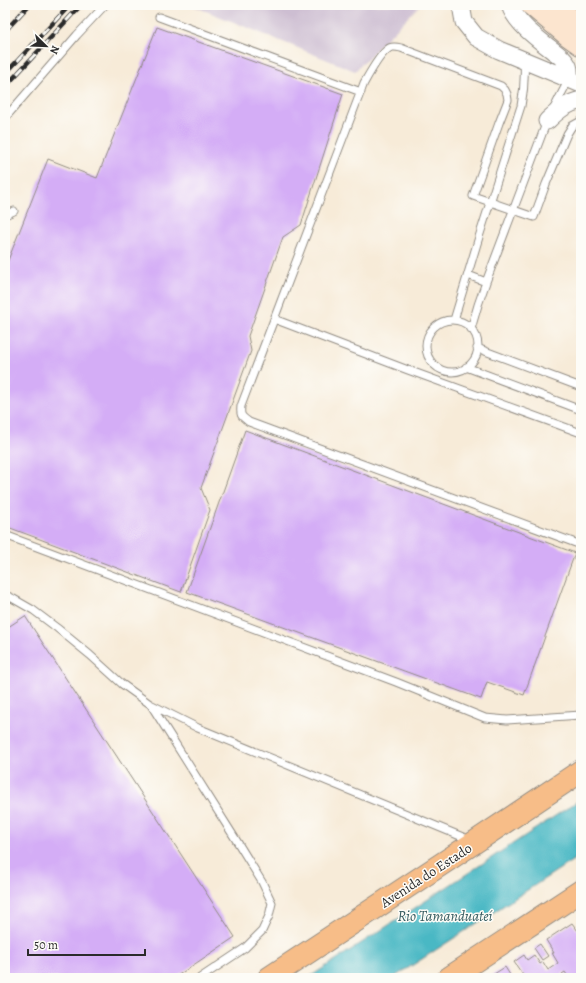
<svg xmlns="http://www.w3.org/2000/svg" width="586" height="983" viewBox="0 0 586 983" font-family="Alegreya,serif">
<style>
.industrial{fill:#cdbed2}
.water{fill:#4ab8c4;stroke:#3a7278}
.building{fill:#d4adf6}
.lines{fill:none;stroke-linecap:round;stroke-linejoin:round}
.service-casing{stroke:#918b82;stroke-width:9}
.tertiary-casing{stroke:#918b82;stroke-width:19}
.secondary-casing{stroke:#918b82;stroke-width:21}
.trunk-casing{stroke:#918b82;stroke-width:24}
.service{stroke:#fff;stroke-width:7}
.tertiary{stroke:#fff;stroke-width:17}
.secondary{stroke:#fce5cf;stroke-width:19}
.trunk{stroke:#f7bd88;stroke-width:22}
.rail-casing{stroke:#2b2b2b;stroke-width:4.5}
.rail{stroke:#fdfcf7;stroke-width:3;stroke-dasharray:9;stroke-linecap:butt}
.labels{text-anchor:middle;stroke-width:3;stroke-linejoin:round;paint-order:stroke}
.street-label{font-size:14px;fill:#2b2b2b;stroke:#fdfcf7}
.water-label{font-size:15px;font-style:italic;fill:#365c61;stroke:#fdfcf7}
</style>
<rect width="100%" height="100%" fill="#fdfcf7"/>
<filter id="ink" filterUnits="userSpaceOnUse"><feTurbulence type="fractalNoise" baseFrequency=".025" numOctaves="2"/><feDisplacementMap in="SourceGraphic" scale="8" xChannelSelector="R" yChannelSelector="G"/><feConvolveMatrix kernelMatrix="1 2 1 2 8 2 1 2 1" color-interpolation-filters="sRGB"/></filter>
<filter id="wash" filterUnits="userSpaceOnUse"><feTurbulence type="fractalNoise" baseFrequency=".012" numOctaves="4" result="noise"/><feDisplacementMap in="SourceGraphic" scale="16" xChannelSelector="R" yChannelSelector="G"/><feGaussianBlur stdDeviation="0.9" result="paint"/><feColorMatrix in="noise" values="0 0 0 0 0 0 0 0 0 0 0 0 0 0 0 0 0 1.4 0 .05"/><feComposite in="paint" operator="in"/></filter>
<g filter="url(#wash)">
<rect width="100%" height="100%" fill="#f7ebd8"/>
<path class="industrial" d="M191,5H420L355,71Z"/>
<path class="water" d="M581,799V855L393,978H308Z"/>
<g id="blocks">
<path class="building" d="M157,27L343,94L301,225L283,237L248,336L251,351L201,488L210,510L181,592L5,526V268L48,159L97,178Z
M245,430L575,553L524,695L487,682L481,699L187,592Z
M25,616L235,937L174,978H5V629Z
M572,923L578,931L581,929V978H569L565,972L562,974L564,978H525L514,962L524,955L527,960L534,955L540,964L543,962L548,970L558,963L552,953H554L546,940Z
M540,944L548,956L542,960L534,948Z
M505,967L512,978H488L494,974Z"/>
</g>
</g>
<g filter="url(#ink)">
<use href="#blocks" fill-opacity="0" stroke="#918b82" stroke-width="1"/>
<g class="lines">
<g class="service-casing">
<path id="service" d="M159,17L361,92
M553,110L569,79
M5,118L77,35L105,5
M581,121L572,126L567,134L546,184L534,217L473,196L499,123L508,100L507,94L505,90L501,86L401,48C397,47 391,46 388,49C380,54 369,74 364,83L241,406C240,416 241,416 249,422L581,545
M5,215L14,211
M468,275L486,282
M274,319L408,370L581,433
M454,320L479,237L521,106C524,91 525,76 524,61
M426 346a26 26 0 1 1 52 0a26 26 0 1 1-52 0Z
M471,329L478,305L486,282L547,121
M477,348L581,387
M466,367L581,410
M5,535L396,682L485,718L507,720L581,715
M5,595L12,598L33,610L57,628L90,655L122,684L150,704L198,728L470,840
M151,705L238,843L262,882L272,903L269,916L262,931L245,948L200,978"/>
</g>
<g class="tertiary-casing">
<path id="tertiary" d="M461,5L464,22L476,37L499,50L581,84
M510,5C516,25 545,44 561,57C569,65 570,68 569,79
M547,121C558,111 565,104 581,100"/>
</g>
<g class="secondary-casing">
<path id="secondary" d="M530,5L567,36L581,46
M554,5L581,25"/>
</g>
<g class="trunk-casing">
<path id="trunk" d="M269,978L475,842L581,771
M449,978L581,891"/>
</g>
<use href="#service" class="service"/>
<use href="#tertiary" class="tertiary"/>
<use href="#secondary" class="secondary"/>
<use href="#trunk" class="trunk"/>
<g class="rail-casing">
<path id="rail" d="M5,31L29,5
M5,74L70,5
M5,87L81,5"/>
</g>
<use href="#rail" class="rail"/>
</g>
</g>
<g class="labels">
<g class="street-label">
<text transform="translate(426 875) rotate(-33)" y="5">Avenida do Estado</text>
</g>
<g class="water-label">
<text x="445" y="921">Rio Tamanduateí</text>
</g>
</g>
<rect width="586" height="983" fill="none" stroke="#fdfcf7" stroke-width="20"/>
<g transform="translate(46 46) rotate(113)" stroke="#fdfcf7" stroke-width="3" paint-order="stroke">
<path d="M0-3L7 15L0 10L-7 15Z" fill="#2b2b2b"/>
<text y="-6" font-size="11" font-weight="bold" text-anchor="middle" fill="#2b2b2b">N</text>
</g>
<path d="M28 949v6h117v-6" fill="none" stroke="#2b2b2b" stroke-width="2"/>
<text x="34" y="949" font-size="12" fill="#2b2b2b" stroke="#fdfcf7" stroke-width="3" paint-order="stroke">50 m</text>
</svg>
